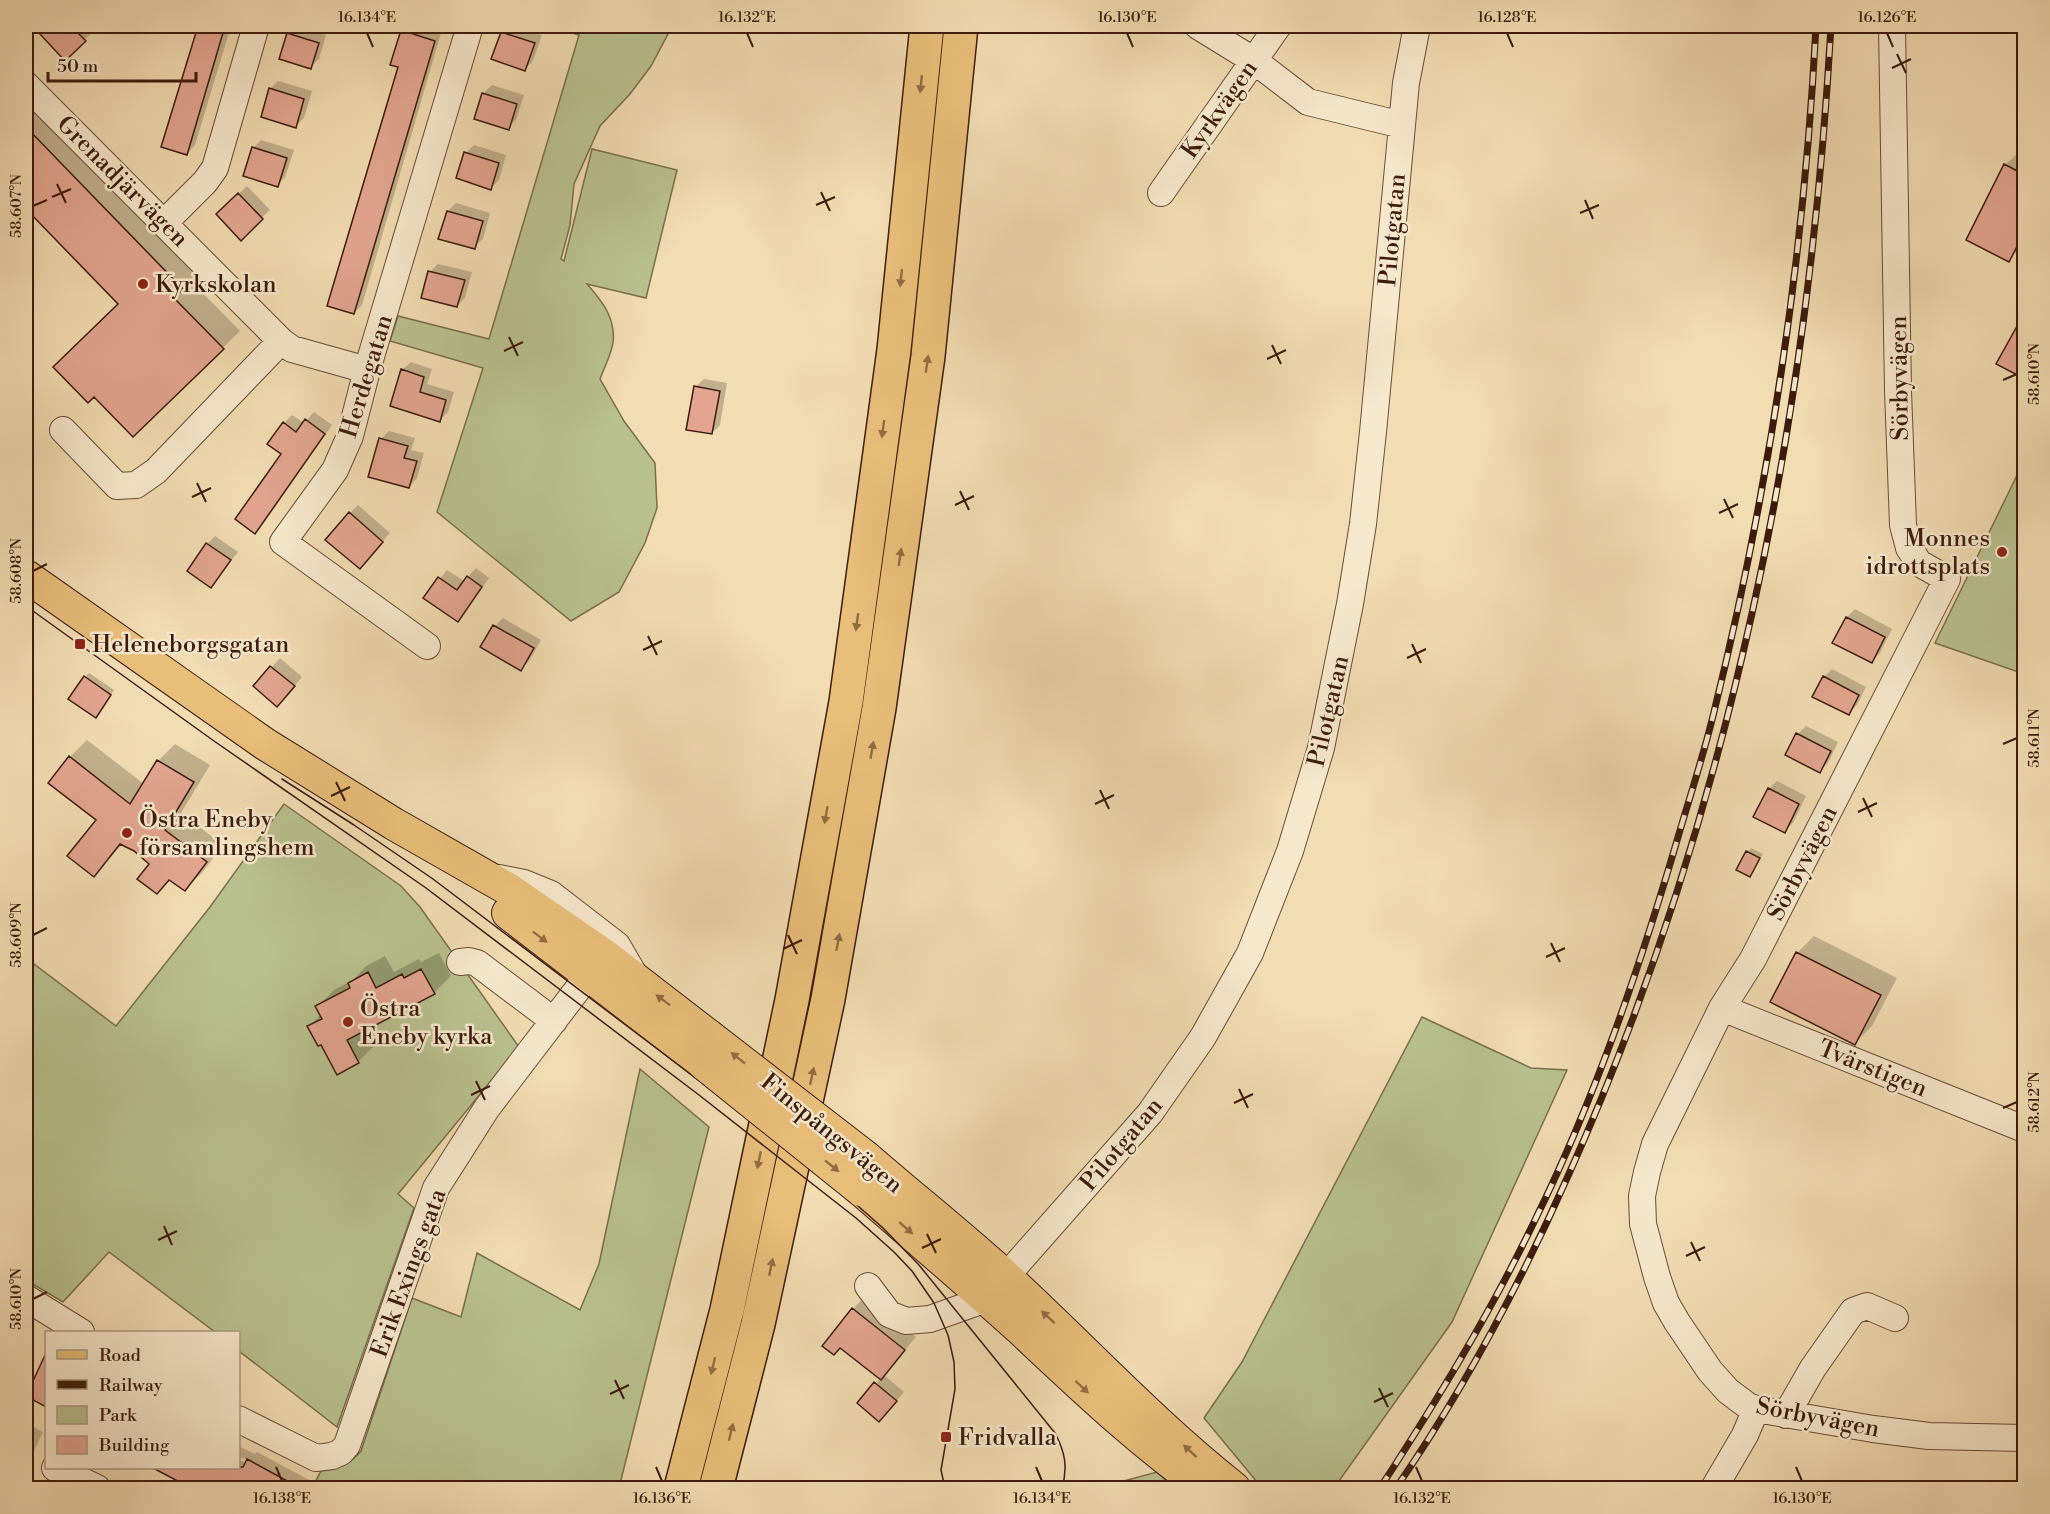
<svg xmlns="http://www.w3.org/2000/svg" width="2050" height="1514" viewBox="0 0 2050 1514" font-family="'Libre Bodoni',serif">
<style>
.green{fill:#b8c18e;stroke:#7a6e4d;stroke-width:1.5}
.shadow{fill:#0003}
.building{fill:#e3a590;stroke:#3d1b0c;stroke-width:1.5}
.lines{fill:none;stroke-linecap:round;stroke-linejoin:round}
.minor-casing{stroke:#6a4b36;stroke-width:28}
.major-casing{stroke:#3d1b0c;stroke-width:34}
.highway-casing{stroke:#3d1b0c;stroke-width:36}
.minor{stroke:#f7e8cd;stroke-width:26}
.major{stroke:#e9be79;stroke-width:32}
.highway{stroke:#e9be79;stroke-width:33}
.tram{stroke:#3d1b0c;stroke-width:1.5}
.rail-casing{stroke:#3d1b0c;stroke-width:7}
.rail{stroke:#f7e8cd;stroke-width:4.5;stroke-dasharray:14;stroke-linecap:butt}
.major-bridge-casing{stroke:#3d1b0c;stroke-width:34;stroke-linecap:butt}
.major-bridge{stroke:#e9be79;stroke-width:32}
.oneway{fill:#936c42}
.ticks{fill:none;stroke:#3d1b0c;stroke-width:2}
.poi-dot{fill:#8f2418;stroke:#f7e8cd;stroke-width:2}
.labels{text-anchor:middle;stroke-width:5;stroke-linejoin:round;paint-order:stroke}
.street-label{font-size:24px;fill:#3d1b0c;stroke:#f7e8cd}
.poi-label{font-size:24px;fill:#3d1b0c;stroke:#f7e8cd;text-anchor:start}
.neatline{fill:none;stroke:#3d1b0c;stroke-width:2}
.ticks-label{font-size:15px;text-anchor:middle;fill:#3d1b0c}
</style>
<rect width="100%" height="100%" fill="#f2dcb2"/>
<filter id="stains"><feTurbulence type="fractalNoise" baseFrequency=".00333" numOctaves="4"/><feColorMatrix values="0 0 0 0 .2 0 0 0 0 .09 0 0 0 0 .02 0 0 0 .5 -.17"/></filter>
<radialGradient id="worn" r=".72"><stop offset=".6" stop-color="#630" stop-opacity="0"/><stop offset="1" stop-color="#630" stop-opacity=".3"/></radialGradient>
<path class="green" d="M550,26H669V32L651,66L630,94L600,126L574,184L570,225L561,259L564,261L592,149L677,170L646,298L587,284C602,301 616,318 613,343C611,355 604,368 600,379L624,421L655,463L657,508L645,543L619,592L571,621L437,512L483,368L390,341L398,316L489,339L579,35Z
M2024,461V674L1935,643Z
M284,804L401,886L420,907L519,1047L398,1194L414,1208L337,1427L239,1351L238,1332H215L109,1252L63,1302L26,1280V958L116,1026L210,907Z
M1422,1017L1531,1068L1567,1070L1452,1322L1334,1488H1262L1204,1418L1242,1362Z
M640,1069L709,1127L619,1488H312L321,1471C338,1469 349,1465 361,1451L412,1298L461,1317L477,1253L580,1310L599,1264Z
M1157,1472L1174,1488H1089L1093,1481L1120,1482Z"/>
<path class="shadow" d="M51,26H86L93,32L65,59L42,34Z
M199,26H231L195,145L187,154L163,146Z
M297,26L326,35L319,59L310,67L289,34Z
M408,26H443L362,305L354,313L400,66L403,31Z
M509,26L542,35L533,61L525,69L502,33Z
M278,81L312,91L304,118L296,126L270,89Z
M492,85L524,95L516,120L508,128L476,118L484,93Z
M26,93L199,271L190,280L240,331L133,435L120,304L26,207Z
M261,140L294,150L285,177L277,185L253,148Z
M474,145L506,155L499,180L491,188L466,153Z
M2018,153L2024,156V241L2021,247L2009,260L2005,165Z
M247,186L270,210L241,238L218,214Z
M456,203L490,213L483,239L474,247L448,211Z
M438,264L472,272L465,298L457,306L430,272Z
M411,362L432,369L427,384L454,392L448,412L440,420L402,370Z
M704,379L727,383L720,425L712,433L695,387Z
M314,412L332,425L263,524L255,532L283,454L284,423L292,415L304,423Z
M389,431L415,438L411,450L424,453L417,478L409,487L381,439Z
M358,505L390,533L367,559L350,513Z
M215,536L238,552L211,586L207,544Z
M476,568L489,578L465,612L457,620L425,598L447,570L464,581Z
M1855,609L1892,629L1880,653L1872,661L1847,617Z
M503,618L541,640L529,661L521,669L482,647L495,626Z
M280,658L302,677L285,697L255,686Z
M1832,669L1866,687L1857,705L1849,713L1824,677Z
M89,673L114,690L99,712L85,677Z
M1806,726L1838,742L1828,763L1819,771L1787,755L1798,734Z
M87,740L144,784L158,761L175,744L210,765L181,813L223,845L202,873L185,889L171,879L157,892L151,863L135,850L123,843L94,875L98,820L50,782L70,757Z
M1777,781L1806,796L1793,823L1784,831L1769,789Z
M1751,848L1763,854L1750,875L1748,852Z
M1814,936L1897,978L1872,1026L1855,1043L1772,1001L1798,952Z
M439,953L451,976L434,993L367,1028L375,1045L358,1062L337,1073L321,1043L309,1027L321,1014L317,1007L334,990L353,980L366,966L385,956L394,972L419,959L421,962Z
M865,1296L916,1337L884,1375L904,1392L887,1412L859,1403L881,1378L841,1346L853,1309Z
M46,1357V1405L26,1395Z
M26,1423L43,1432L26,1467Z
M238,1446L255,1454L257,1452L311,1481L306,1488H193L152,1468H238V1459L252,1466L254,1463L238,1456Z"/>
<path class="building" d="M49,26H71L86,41L65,61L40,34Z
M198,26H225L187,155L161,147Z
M401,30L435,41L354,314L327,306L398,67L390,65Z
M501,32L535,43L525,71L491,59Z
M287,33L319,43L311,69L279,59Z
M269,88L304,99L296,128L261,117Z
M482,93L517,104L509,130L474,119Z
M26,127L183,289L174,298L224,349L133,437L94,397L88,403L53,367L118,304L26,209Z
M252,147L287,158L278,187L243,176Z
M464,152L499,163L491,190L456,178Z
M2004,164L2025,175V231L2009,262L1966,240Z
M238,193L263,219L241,241L216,214Z
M447,211L483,221L475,249L438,239Z
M428,271L465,280L457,307L421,298Z
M2025,312V379L1996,364Z
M401,369L424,377L420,392L446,400L440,422L390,406Z
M694,386L720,391L712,434L686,430Z
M305,419L325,434L255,534L235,519L281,454L267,444L283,422L296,432Z
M379,438L408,446L404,458L417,461L409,488L368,477Z
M349,512L383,542L360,569L325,540Z
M206,543L231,560L211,588L187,571Z
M467,576L482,587L458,622L423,598L438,577L457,590Z
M1846,617L1885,637L1872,663L1832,643Z
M493,625L534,648L521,671L480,647Z
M270,666L295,686L277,707L253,686Z
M84,676L111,695L96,718L68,699Z
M1823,676L1859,695L1849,715L1812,697Z
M1796,733L1831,751L1820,773L1785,755Z
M69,756L130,804L157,760L194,782L165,830L207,862L185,891L169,880L157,894L137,879L149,864L134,851L120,844L94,877L67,856L96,820L48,783Z
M1768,788L1799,804L1785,833L1753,817Z
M1746,851L1760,858L1750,877L1736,870Z
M1796,952L1881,995L1855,1045L1770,1002Z
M421,969L435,994L347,1040L359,1063L337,1075L321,1045L318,1046L307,1026L322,1019L315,1006L350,988L348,983L368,972L376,988L402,974L404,978Z
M852,1308L905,1350L881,1380L840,1348L834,1355L822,1346Z
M46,1353V1407L26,1396Z
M874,1382L897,1401L879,1422L857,1403Z
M247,1459L300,1488H191L151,1467H243Z"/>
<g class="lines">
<g class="minor-casing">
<path id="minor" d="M1198,26L1253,60L1308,102L1402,125
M1892,26L1898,391L1903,525L1909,548L1919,563L1947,579L1753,959L1722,1008L1655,1144L1647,1172L1642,1196L1643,1224L1657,1277L1666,1303L1677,1322L1710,1371L1728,1391L1748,1406L1756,1409L1873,1429L1929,1436L2024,1438
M26,85L281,341L292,349L367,370
M1161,193L1278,26
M164,223L205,182L215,168L256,26
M63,430L117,486L136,485L156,471L281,341
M427,646L283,542L335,470L350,436L367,370L470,26
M499,878L524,883L551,894L617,945L635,976
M460,962L469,961L477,963L554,1021
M1722,1008L2024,1129
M868,1286L889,1314L906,1321L930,1319L986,1299L1150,1113L1203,1037L1250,953L1290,851L1321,748L1350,604L1363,524L1373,432L1406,83L1417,26
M26,1298L81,1332
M1786,1415L1813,1368L1853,1311L1867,1306L1895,1318
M238,1419L316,1458L332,1456L341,1452L347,1445L436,1188L487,1108L600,960
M55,1468L97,1488
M1714,1488L1745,1435L1756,1409"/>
</g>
<g class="major-casing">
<path id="major" d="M26,576L265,744L394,824L508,889L604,955L709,1036
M508,913L704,1064
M867,1158C913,1198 961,1236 1006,1277C1082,1347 1153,1424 1234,1488
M861,1190C914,1236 967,1281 1019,1328C1079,1384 1138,1441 1205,1488"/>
</g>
<g class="highway-casing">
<path id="highway" d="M681,1488L727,1310L792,1000L846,702L894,350L927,26
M716,1488L758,1324L828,999L879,708L928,356L961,26"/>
</g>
<use href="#minor" class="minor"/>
<use href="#major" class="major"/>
<use href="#highway" class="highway"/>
<path class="tram" d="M26,606L214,741L426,888L699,1095L856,1218L894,1252L912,1271L934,1303L948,1335L954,1362L955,1389L941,1470L945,1488
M282,779L354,825L433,879L701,1082L858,1206L883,1228L919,1265L1055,1433C1065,1452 1068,1467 1062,1488"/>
<g class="rail-casing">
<path id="rail" d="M1380,1488C1436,1402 1490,1314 1535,1220C1597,1094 1642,961 1681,827C1692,790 1704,753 1713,716C1769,490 1804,258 1816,26
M1396,1488C1463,1391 1520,1284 1568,1176C1730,816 1809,419 1831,26"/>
</g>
<use href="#rail" class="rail"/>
<g class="major-bridge-casing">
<path id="major-bridge" d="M709,1036L867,1158
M704,1064L861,1190"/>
</g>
<use href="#major-bridge" class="major-bridge"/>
</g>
<defs><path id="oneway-solid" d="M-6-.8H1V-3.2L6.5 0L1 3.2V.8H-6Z" transform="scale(1.5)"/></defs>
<g class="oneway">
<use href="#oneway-solid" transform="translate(921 84) rotate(96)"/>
<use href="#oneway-solid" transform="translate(901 278) rotate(96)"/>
<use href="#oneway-solid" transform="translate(927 364) rotate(-82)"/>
<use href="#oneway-solid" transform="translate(883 429) rotate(98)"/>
<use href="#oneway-solid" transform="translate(900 557) rotate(-82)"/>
<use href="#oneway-solid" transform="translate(857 622) rotate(98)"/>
<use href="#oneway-solid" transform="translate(872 750) rotate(-80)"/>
<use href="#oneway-solid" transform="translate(826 815) rotate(100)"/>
<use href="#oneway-solid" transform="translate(540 937) rotate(37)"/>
<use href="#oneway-solid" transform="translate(838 942) rotate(-80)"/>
<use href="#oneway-solid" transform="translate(663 1000) rotate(-143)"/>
<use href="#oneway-solid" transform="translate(738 1058) rotate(-142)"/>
<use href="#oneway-solid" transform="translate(812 1076) rotate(-78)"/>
<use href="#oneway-solid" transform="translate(759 1160) rotate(102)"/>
<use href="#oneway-solid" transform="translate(832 1166) rotate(39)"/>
<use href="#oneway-solid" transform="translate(906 1228) rotate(41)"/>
<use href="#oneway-solid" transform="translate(771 1267) rotate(-78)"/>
<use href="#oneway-solid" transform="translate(1048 1317) rotate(-137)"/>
<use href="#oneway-solid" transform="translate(713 1366) rotate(104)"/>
<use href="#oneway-solid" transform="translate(1082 1387) rotate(43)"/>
<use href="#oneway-solid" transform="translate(731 1432) rotate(-76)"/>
<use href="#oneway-solid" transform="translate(1190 1451) rotate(-137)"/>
</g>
<path class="ticks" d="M367,33L373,47M747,33L753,47M1127,33L1133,47M1507,33L1513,47M1887,33L1893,47M1897,54L1906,73M1892,68L1911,59M57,184L66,203M821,192L830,211M52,197L71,189M1585,200L1593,219M816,205L835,197M33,206L47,200M1580,213L1599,205M509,337L518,356M1272,345L1281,364M504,351L523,342M1267,359L1286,350M2003,380L2017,374M197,483L206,502M960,491L969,510M192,497L211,488M1724,499L1733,518M955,505L974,496M1719,513L1738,504M33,571L47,564M648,636L657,655M1412,644L1421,663M643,650L662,641M1407,658L1426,649M2003,744L2017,738M336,782L345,801M1100,790L1109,809M331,796L350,787M1863,798L1872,817M1095,804L1114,795M1858,812L1877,803M33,935L47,928M788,935L797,954M1551,943L1560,962M783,949L802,940M1546,957L1565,948M476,1081L485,1100M1239,1089L1248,1108M471,1095L490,1086M1234,1103L1253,1094M2003,1108L2017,1102M164,1226L172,1245M927,1234L936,1253M158,1240L177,1231M1691,1242L1700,1261M922,1248L941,1239M1686,1256L1705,1247M33,1299L47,1292M615,1380L624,1399M1379,1388L1388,1407M610,1394L629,1385M1374,1402L1393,1393M276,1467L282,1481M656,1467L662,1481M1036,1467L1042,1481M1416,1467L1422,1481M1796,1467L1802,1481"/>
<g class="poi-dot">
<circle cx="143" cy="284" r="6"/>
<circle cx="2002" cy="552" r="6"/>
<rect x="74" y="638" width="12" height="12" rx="3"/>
<circle cx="127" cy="833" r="6"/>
<circle cx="348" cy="1022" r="6"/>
<rect x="940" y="1431" width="12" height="12" rx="3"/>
</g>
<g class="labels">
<g class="street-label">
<text transform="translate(1219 109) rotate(-55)" y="8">Kyrkvägen</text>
<text transform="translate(123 181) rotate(45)" y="8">Grenadjärvägen</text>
<text transform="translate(1392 230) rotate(-85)" y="8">Pilotgatan</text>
<text transform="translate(366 376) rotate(-73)" y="8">Herdegatan</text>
<text transform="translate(1899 378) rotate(-91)" y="8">Sörbyvägen</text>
<text transform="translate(1328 711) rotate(-77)" y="8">Pilotgatan</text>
<text transform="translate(1802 863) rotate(-63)" y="8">Sörbyvägen</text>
<text transform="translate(1873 1068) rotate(22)" y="8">Tvärstigen</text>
<text transform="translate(832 1133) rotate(39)" y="8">Finspångsvägen</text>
<text transform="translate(1121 1144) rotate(-50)" y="8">Pilotgatan</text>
<text transform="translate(408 1273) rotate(-70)" y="8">Erik Exings gata</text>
<text transform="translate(1818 1417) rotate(11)" y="8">Sörbyvägen</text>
</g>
<g class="poi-label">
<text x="155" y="292">Kyrkskolan</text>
<text x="1990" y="546" text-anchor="end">Monnes<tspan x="1990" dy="28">idrottsplats</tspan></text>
<text x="92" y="652">Heleneborgsgatan</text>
<text x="139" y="827">Östra Eneby<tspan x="139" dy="28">församlingshem</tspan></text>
<text x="360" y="1016">Östra<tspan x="360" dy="28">Eneby kyrka</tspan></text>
<text x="958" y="1445">Fridvalla</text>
</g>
</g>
<rect width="2050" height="1514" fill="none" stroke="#f2dcb2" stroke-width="66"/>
<rect x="45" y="1331" width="195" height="138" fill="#f7e8cd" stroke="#ad9680" stroke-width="1.5"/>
<rect x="57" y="1350" width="30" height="9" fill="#e9be79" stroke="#ad9680" stroke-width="1.5"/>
<text x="99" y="1361" font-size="18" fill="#3d1b0c">Road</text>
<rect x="57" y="1380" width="30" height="9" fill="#3d1b0c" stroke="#ad9680" stroke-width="1.5"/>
<text x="99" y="1391" font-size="18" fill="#3d1b0c">Railway</text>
<rect x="57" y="1406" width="30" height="18" fill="#b8c18e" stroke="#ad9680" stroke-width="1.5"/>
<text x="99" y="1421" font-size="18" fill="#3d1b0c">Park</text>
<rect x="57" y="1436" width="30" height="18" fill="#e3a590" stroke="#ad9680" stroke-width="1.5"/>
<text x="99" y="1451" font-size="18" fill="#3d1b0c">Building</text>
<path d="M48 72v9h148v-9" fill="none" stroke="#3d1b0c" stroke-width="3"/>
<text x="57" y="72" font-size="18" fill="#3d1b0c" stroke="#f7e8cd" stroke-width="4.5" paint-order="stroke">50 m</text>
<rect x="33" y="33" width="1984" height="1448" class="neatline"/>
<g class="ticks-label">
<text x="367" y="22">16.134°E</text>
<text x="747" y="22">16.132°E</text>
<text x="1127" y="22">16.130°E</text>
<text x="1507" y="22">16.128°E</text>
<text x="1887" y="22">16.126°E</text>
<text transform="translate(16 206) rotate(-90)" y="5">58.607°N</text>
<text transform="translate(2034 374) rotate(-90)" y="5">58.610°N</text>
<text transform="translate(16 571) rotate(-90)" y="5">58.608°N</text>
<text transform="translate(2034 738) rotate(-90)" y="5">58.611°N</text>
<text transform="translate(16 935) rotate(-90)" y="5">58.609°N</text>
<text transform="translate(2034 1102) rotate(-90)" y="5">58.612°N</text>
<text transform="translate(16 1299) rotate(-90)" y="5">58.610°N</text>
<text x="282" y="1503">16.138°E</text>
<text x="662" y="1503">16.136°E</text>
<text x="1042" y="1503">16.134°E</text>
<text x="1422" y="1503">16.132°E</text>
<text x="1802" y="1503">16.130°E</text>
</g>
<rect width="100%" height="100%" filter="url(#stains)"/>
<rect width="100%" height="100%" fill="url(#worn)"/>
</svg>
